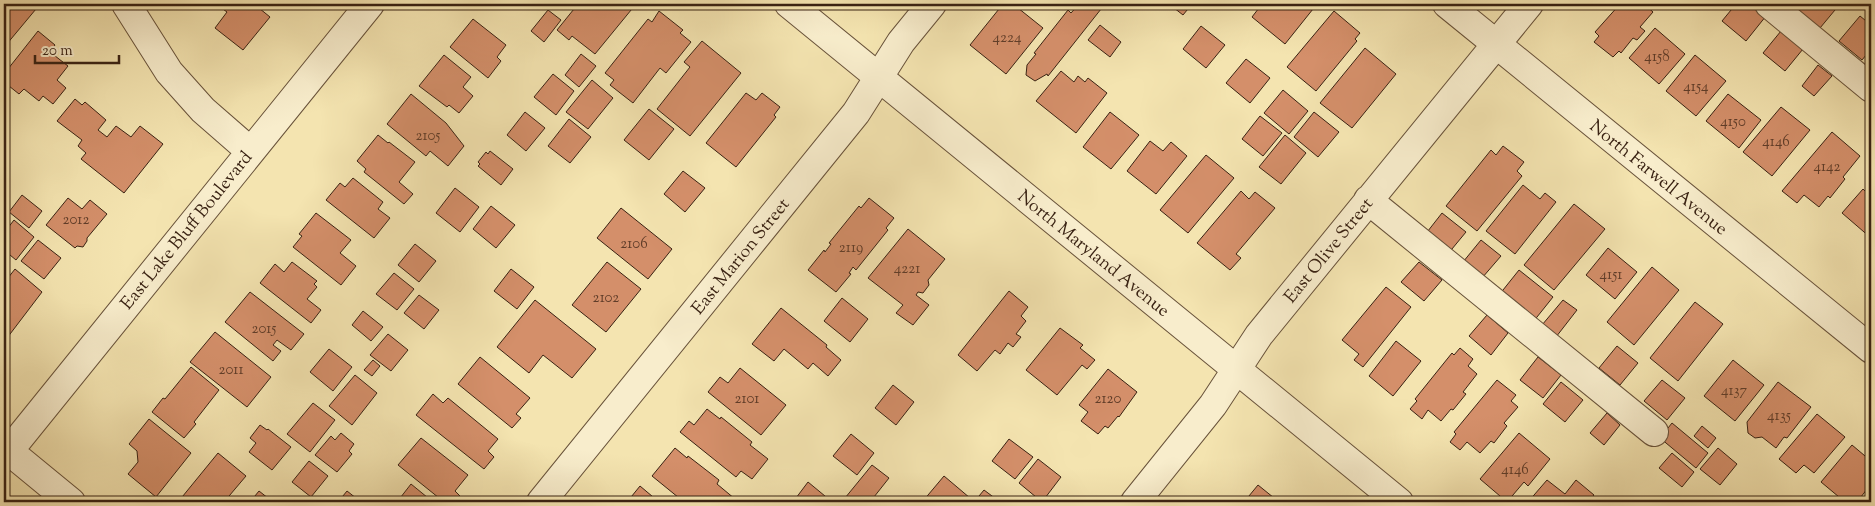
<svg xmlns="http://www.w3.org/2000/svg" width="1875" height="506" viewBox="0 0 1875 506" font-family="'Sorts Mill Goudy',serif">
<style>
.building{fill:#d48f6a;stroke:#392213}
.lines{fill:none;stroke-linecap:round;stroke-linejoin:round}
.minor-casing{stroke:#68523a;stroke-width:30}
.minor{stroke:#f8edcc;stroke-width:28}
.labels{text-anchor:middle;stroke-width:5;stroke-linejoin:round;paint-order:stroke}
.number-label{font-size:15px;fill:#603d29}
.street-label{font-size:18px;fill:#392213;stroke:#f8edcc}
</style>
<rect width="100%" height="100%" fill="#f4e4b0"/>
<filter id="stains"><feTurbulence type="fractalNoise" baseFrequency=".004" numOctaves="4"/><feColorMatrix values="0 0 0 0 .2 0 0 0 0 .09 0 0 0 0 .02 0 0 0 .5 -.17"/></filter>
<radialGradient id="worn" r=".72"><stop offset=".6" stop-color="#630" stop-opacity="0"/><stop offset="1" stop-color="#630" stop-opacity=".3"/></radialGradient>
<path class="building" d="M4,4H29L36,9L6,45L4,43Z
M216,4H254L270,17L243,50L215,28L227,12Z
M578,4H636L595,54L572,36L569,40L557,30Z
M1003,4H1013L1043,28L1006,74L970,45Z
M1079,4H1105L1048,76L1047,74L1035,81L1026,75L1027,65L1036,54L1034,53L1068,10L1071,13Z
M1169,4H1192L1183,15Z
M1262,4H1317L1285,44L1252,17Z
M1620,4H1644L1653,12L1640,27L1645,31L1637,40L1633,38L1621,53L1619,51L1613,57L1594,42L1599,36L1595,32Z
M1736,4H1751L1766,16L1746,41L1722,21Z
M1803,4H1840L1820,28L1798,10Z
M548,10L561,20L544,42L531,31Z
M659,11L683,30L680,33L691,42L666,73L660,68L633,103L610,85L614,80L605,73L648,19L652,22Z
M1334,11L1360,33L1355,39L1357,41L1316,91L1287,67Z
M1860,16L1871,25V49L1862,60L1839,41Z
M473,19L506,45L497,57L501,61L488,78L450,47Z
M1100,25L1121,42L1110,57L1088,40Z
M1201,26L1225,45L1206,68L1183,49Z
M1655,28L1685,54L1659,84L1629,58Z
M38,31L55,45L50,52L68,66L57,80L66,88L53,104L43,96L39,101L24,89L19,94L4,82V74Z
M1781,31L1803,49L1785,71L1763,53Z
M702,41L741,73L690,136L657,109L690,67L684,62Z
M1365,48L1396,74L1352,128L1320,103Z
M581,54L596,66L579,87L565,75Z
M444,55L471,77L463,87L473,96L459,113L449,105L447,107L419,86Z
M1695,55L1726,81L1696,116L1666,91Z
M1246,59L1270,78L1250,103L1226,83Z
M1818,65L1832,76L1814,96L1802,86Z
M1061,71L1074,82L1078,76L1085,82L1088,78L1107,93L1076,133L1036,101Z
M553,74L574,91L556,115L534,97Z
M592,80L613,98L588,129L566,112Z
M1283,90L1308,111L1289,134L1264,113Z
M746,93L756,100L762,93L780,107L774,115L776,117L736,167L706,143Z
M411,94L446,123L464,146L448,166L430,151L426,156L387,124Z
M1728,94L1761,120L1739,148L1706,121Z
M75,99L82,105L85,102L106,120L98,130L107,137L116,126L131,137L140,126L163,144L124,193L81,159L86,153L78,146L82,140L57,121Z
M1781,107L1810,130L1772,176L1743,152Z
M649,109L674,129L649,160L624,140Z
M525,112L545,128L526,151L507,135Z
M1110,112L1139,135L1111,169L1083,147Z
M1314,112L1339,132L1318,157L1294,137Z
M1260,116L1282,133L1263,156L1242,139Z
M569,119L591,137L570,163L548,146Z
M1832,132L1860,156L1843,177L1845,179L1830,198L1828,196L1819,207L1804,195L1797,203L1782,191Z
M378,135L388,143L389,142L415,162L399,182L413,194L404,204L364,172L366,169L357,161Z
M1285,135L1306,153L1281,184L1259,167Z
M1150,141L1163,151L1171,142L1187,156L1156,194L1127,171Z
M1503,146L1524,162L1517,171L1522,176L1477,231L1446,206L1491,150L1496,155Z
M490,151L513,169L501,185L478,166L480,164L478,162L486,152L488,154Z
M1206,155L1234,178L1188,233L1160,210Z
M683,171L705,188L685,212L664,194Z
M353,178L383,202L378,209L390,218L374,238L326,200L340,183L345,187Z
M1523,185L1540,199L1545,193L1556,202L1515,254L1486,231Z
M455,188L479,207L460,232L436,213Z
M1863,189L1871,197V238L1842,213Z
M1241,191L1249,199L1255,192L1275,208L1236,254L1241,258L1230,270L1197,243Z
M22,195L42,211L29,228L9,212Z
M68,198L82,209L90,200L107,214L87,238V241L83,247L77,246L75,248L46,225Z
M869,198L894,218L886,228L888,230L856,270L853,267L849,273L851,274L836,292L808,270L824,250L825,252L831,244L829,243L859,206L861,208Z
M1574,204L1605,229L1554,290L1524,265Z
M491,206L515,225L496,248L473,229Z
M621,208L672,249L648,279L597,238Z
M316,213L351,240L340,253L356,266L341,285L293,247L302,236L299,234Z
M1442,213L1466,232L1447,255L1424,236Z
M14,220L34,237L16,260L4,250V233Z
M908,229L945,259L928,280L929,285L923,293L918,292L916,295L929,305L913,325L896,313L903,305L868,278Z
M38,240L61,258L44,279L21,261Z
M1481,240L1501,256L1482,278L1463,262Z
M415,244L436,261L419,282L398,265Z
M1608,248L1637,272L1615,299L1586,275Z
M292,262L317,281L314,284L317,287L307,299L321,310L311,323L260,283L275,264L284,272Z
M607,262L641,289L606,332L572,305Z
M1419,262L1442,280L1424,301L1401,282Z
M1652,267L1679,290L1634,345L1607,322Z
M15,269L42,292L4,342V283Z
M511,269L534,287L517,309L494,291Z
M1519,270L1553,297L1533,322L1499,295Z
M394,273L414,289L397,310L376,294Z
M1386,287L1411,307L1363,367L1354,360L1359,354L1342,340Z
M1009,291L1028,307L1021,316L1026,321L1016,334L1021,337L1013,347L1008,343L1000,354L995,350L977,371L958,355Z
M250,292L304,334L291,350L277,340L273,345L281,351L273,361L225,322Z
M419,295L439,310L424,329L404,313Z
M842,298L868,319L850,342L824,321Z
M535,300L596,349L572,378L543,355L529,373L497,347Z
M1563,300L1577,310L1556,337L1542,325Z
M1695,302L1723,324L1678,381L1650,358Z
M781,308L827,345L826,347L841,360L828,376L813,363L808,369L784,349L774,361L752,344Z
M363,311L383,327L371,341L352,325Z
M1487,315L1508,333L1491,355L1469,336Z
M1060,328L1083,345L1080,348L1095,360L1087,369L1082,365L1057,395L1026,370Z
M215,332L271,377L247,407L190,362Z
M388,334L408,350L391,371L370,355Z
M1396,341L1421,361L1393,396L1369,376Z
M1617,346L1638,363L1620,385L1599,368Z
M1460,348L1473,359L1468,366L1477,374L1463,392L1466,394L1453,410L1451,409L1441,421L1428,410L1422,419L1410,409L1417,401L1415,399L1452,353L1454,355Z
M329,349L352,367L333,391L310,372Z
M480,357L530,398L516,414L521,418L512,428L458,384Z
M1538,357L1561,375L1543,398L1520,380Z
M373,360L380,366L372,376L364,370Z
M1733,360L1764,385L1735,421L1704,396Z
M191,367L219,390L194,422L196,424L184,438L152,412L163,398L165,399Z
M740,368L786,405L761,435L708,392L720,377L728,383Z
M1108,369L1137,392L1119,417L1118,416L1108,428L1105,426L1098,434L1081,421L1088,412L1079,405Z
M355,375L377,393L352,425L329,406Z
M1497,380L1516,395L1511,401L1518,407L1504,423L1507,426L1494,443L1491,441L1480,453L1467,442L1460,450L1450,442L1456,434L1454,432Z
M1662,380L1685,398L1667,420L1644,401Z
M1561,382L1583,400L1565,422L1543,404Z
M1778,382L1811,407L1787,438L1784,437L1776,448L1762,437L1755,438L1748,433L1747,422Z
M893,385L914,402L896,425L875,408Z
M433,394L443,403L448,398L498,439L488,451L494,457L484,469L416,415Z
M313,403L335,420L310,452L287,434Z
M707,409L720,419L721,417L752,442L750,445L768,459L752,479L741,471L736,477L680,432L689,421L694,425Z
M1607,413L1620,425L1604,445L1590,433Z
M1817,414L1845,437L1814,473L1804,465L1796,473L1779,459Z
M149,419L191,453L156,497L128,474L138,462L137,451L129,444Z
M1672,423L1708,453L1696,468L1660,438Z
M260,425L267,430L268,429L291,447L272,470L249,452L256,443L250,438Z
M1702,426L1716,438L1708,448L1694,436Z
M341,433L354,444L349,451L352,454L337,472L315,455L331,436L335,440Z
M1519,433L1550,459L1528,486L1524,482L1507,502L1480,479Z
M851,434L874,453L857,475L833,456Z
M421,438L468,475L455,491L460,496L455,502H444L398,465Z
M1009,439L1033,457L1015,479L992,461Z
M1852,445L1871,461V484L1857,502H1845L1821,482Z
M675,448L687,458L688,456L719,480L717,484L735,499L732,502H684L652,476Z
M1718,448L1737,464L1720,485L1700,469Z
M218,453L246,476L224,502H178Z
M1672,453L1694,472L1682,487L1659,468Z
M1038,459L1061,477L1042,502L1019,483Z
M309,461L328,476L311,497L292,482Z
M872,465L889,478L870,502H851L845,498Z
M944,476L970,498L967,502L923,501Z
M1547,480L1565,494L1576,480L1594,495L1588,502H1528Z
M808,482L831,501L830,502H793Z
M411,484L433,502H397Z
M1258,485L1279,502H1244Z
M640,486L659,502H627Z
M984,490L1000,502H974Z
M259,491L273,502H250Z
M347,491L361,502H338Z
M1774,497L1780,502H1770Z"/>
<g class="lines">
<g class="minor-casing">
<path id="minor" d="M126,4L169,72L203,110L250,151
M789,4L1399,502
M1447,4L1871,349
M1769,4L1871,88
M1368,200L1654,432
M4,447L71,502
M4,457L370,4
M541,502L856,113L901,42L932,4
M1135,502L1213,405L1259,335L1529,4"/>
</g>
<use href="#minor" class="minor"/>
</g>
<g class="labels">
<g class="number-label">
<text x="1007" y="42">4224</text>
<text x="1657" y="61">4158</text>
<text x="1696" y="91">4154</text>
<text x="1733" y="126">4150</text>
<text x="428" y="140">2105</text>
<text x="1776" y="146">4146</text>
<text x="1827" y="171">4142</text>
<text x="76" y="224">2012</text>
<text x="634" y="248">2106</text>
<text x="851" y="252">2119</text>
<text x="907" y="273">4221</text>
<text x="1611" y="279">4151</text>
<text x="606" y="302">2102</text>
<text x="264" y="333">2015</text>
<text x="231" y="374">2011</text>
<text x="1734" y="395">4137</text>
<text x="747" y="403">2101</text>
<text x="1108" y="403">2120</text>
<text x="1779" y="420">4135</text>
<text x="1515" y="474">4146</text>
</g>
<g class="street-label">
<text transform="translate(1659 177) rotate(39)" y="6">North Farwell Avenue</text>
<text transform="translate(186 230) rotate(-51)" y="6">East Lake Bluff Boulevard</text>
<text transform="translate(1328 250) rotate(-51)" y="6">East Olive Street</text>
<text transform="translate(1094 253) rotate(39)" y="6">North Maryland Avenue</text>
<text transform="translate(740 256) rotate(-51)" y="6">East Marion Street</text>
</g>
</g>
<rect width="1875" height="506" fill="none" stroke="#f4e4b0" stroke-width="20"/>
<rect x="5" y="5" width="1865" height="496" fill="none" stroke="#392213" stroke-width="2.5"/>
<rect x="10" y="10" width="1855" height="486" fill="none" stroke="#392213"/>
<path d="M35 55v8h84v-8" fill="none" stroke="#392213" stroke-width="2.5"/>
<text x="42" y="55" font-size="15" fill="#392213" stroke="#f8edcc" stroke-width="4" paint-order="stroke">20 m</text>
<rect width="100%" height="100%" filter="url(#stains)"/>
<rect width="100%" height="100%" fill="url(#worn)"/>
</svg>
